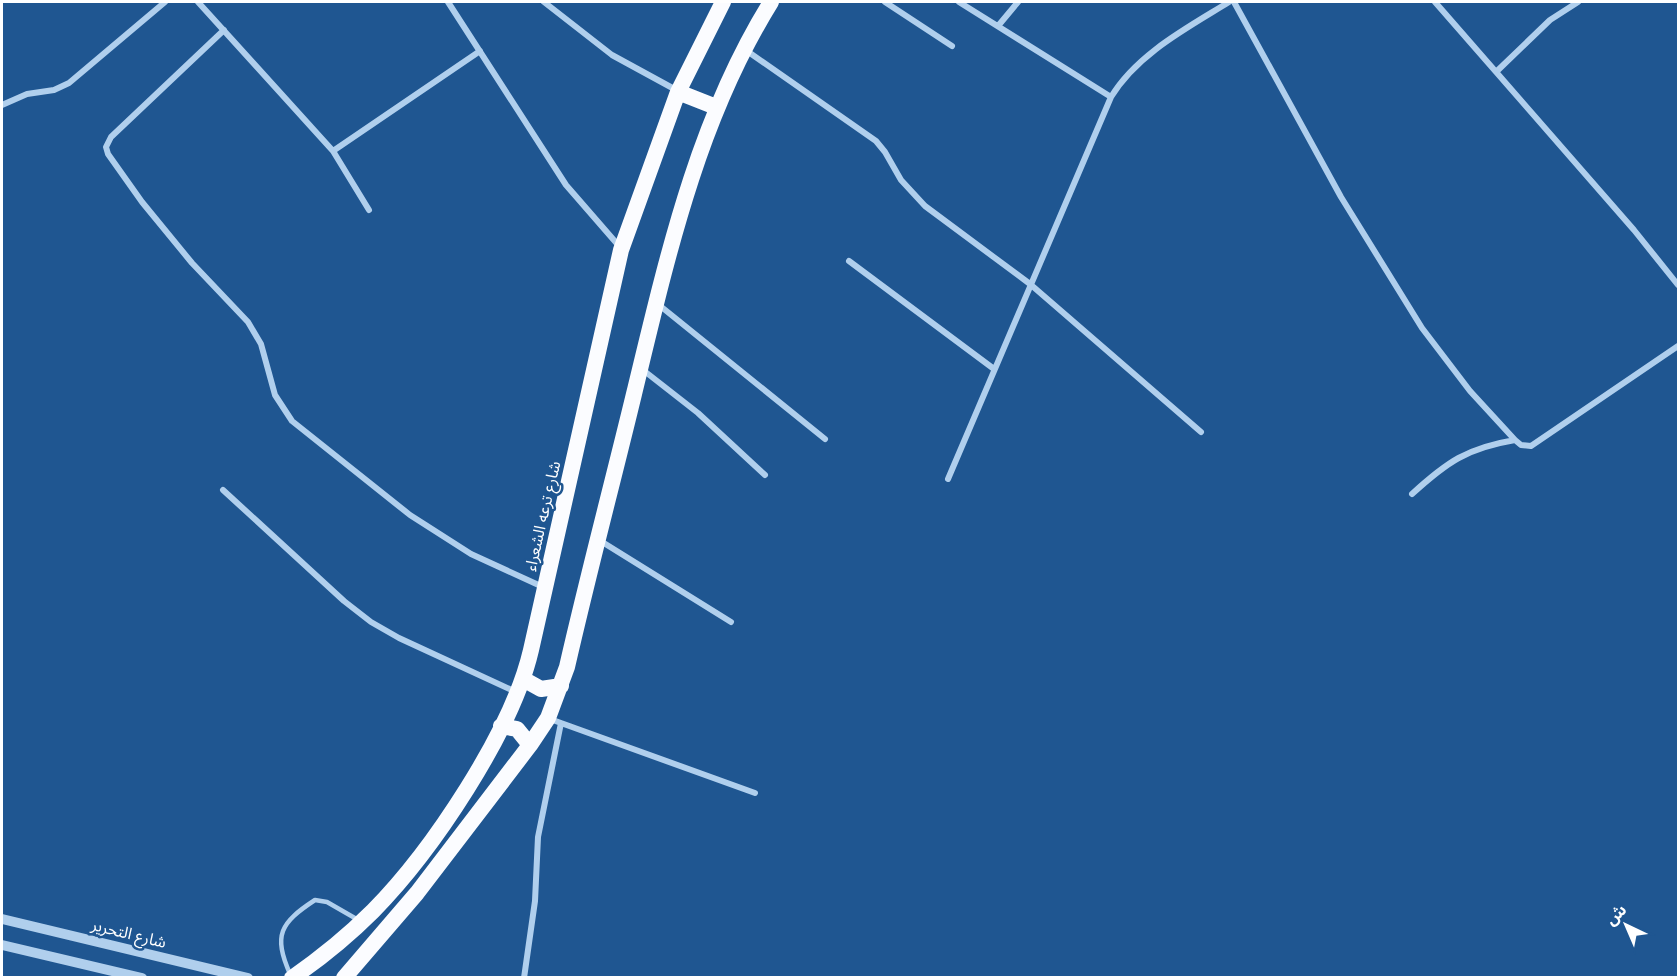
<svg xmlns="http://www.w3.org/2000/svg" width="1680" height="979" viewBox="0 0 1680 979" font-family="'Open Sans','Noto Sans Arabic',sans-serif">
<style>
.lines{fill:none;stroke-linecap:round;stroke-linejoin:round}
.service{stroke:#b0cfed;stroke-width:4.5}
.minor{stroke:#b0cfed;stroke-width:6}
.tertiary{stroke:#b0cfed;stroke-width:10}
.trunk{stroke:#fbfcff;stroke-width:16}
.labels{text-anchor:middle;stroke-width:5;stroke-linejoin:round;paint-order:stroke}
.street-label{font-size:16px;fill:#fff;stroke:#1f5691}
</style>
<rect width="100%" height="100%" fill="#1f5691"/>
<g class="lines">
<path class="service" d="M290,974C273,935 280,923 315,900L327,902L360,921"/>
<path class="minor" d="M198,2L333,151L369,210
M448,2L566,185L619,246
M544,2L612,55L678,91
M885,2L952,46
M959,2L1111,97
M1234,2L1341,197L1422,328L1470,391L1515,440L1521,445L1531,446L1678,346
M1435,2L1634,230L1678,285
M998,26L1018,2
M224,30L111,137L106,147L108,154L142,202L192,263L248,322L261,344L275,395L292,421L410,515L471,554L543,587
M747,51L876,141L885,152L901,180L925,206L1030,284L1201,432
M1496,72L1550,20L1578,2
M2,105L27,94L54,90L69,83L165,2
M333,151L480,51
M849,261L994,369
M659,305L825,439
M643,370L698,413L765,475
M948,479L1111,97C1137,54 1187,28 1229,2
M223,490L344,601L371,622L399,638L516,692
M1412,494C1447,462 1467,448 1515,440
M599,540L731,622
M561,723L755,793
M524,978L535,901L538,837L561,723L550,719"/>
<path class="tertiary" d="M2,919L248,978
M2,945L142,978"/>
<path class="trunk" d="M678,92L716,107
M523,679L541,689L561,686
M501,726L517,729L530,745
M292,978C321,958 348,936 373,911C432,851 512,732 531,650L621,250L678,92L723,2
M344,978L417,893L530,745L548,718L567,667C588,575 612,485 634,394C667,258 697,121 771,2"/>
</g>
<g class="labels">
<g class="street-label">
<text transform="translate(542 516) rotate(-77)" y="6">شارع ترعه الشعراء</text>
<text transform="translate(129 933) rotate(14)" y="6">شارع التحرير</text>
</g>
</g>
<rect width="1680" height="979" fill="none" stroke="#ffffff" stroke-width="6"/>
<g transform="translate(1626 925) rotate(316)" stroke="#1f5691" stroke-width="4.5" paint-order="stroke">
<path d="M0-4.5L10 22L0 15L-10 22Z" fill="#ffffff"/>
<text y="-9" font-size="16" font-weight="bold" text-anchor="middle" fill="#ffffff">ش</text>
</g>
</svg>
